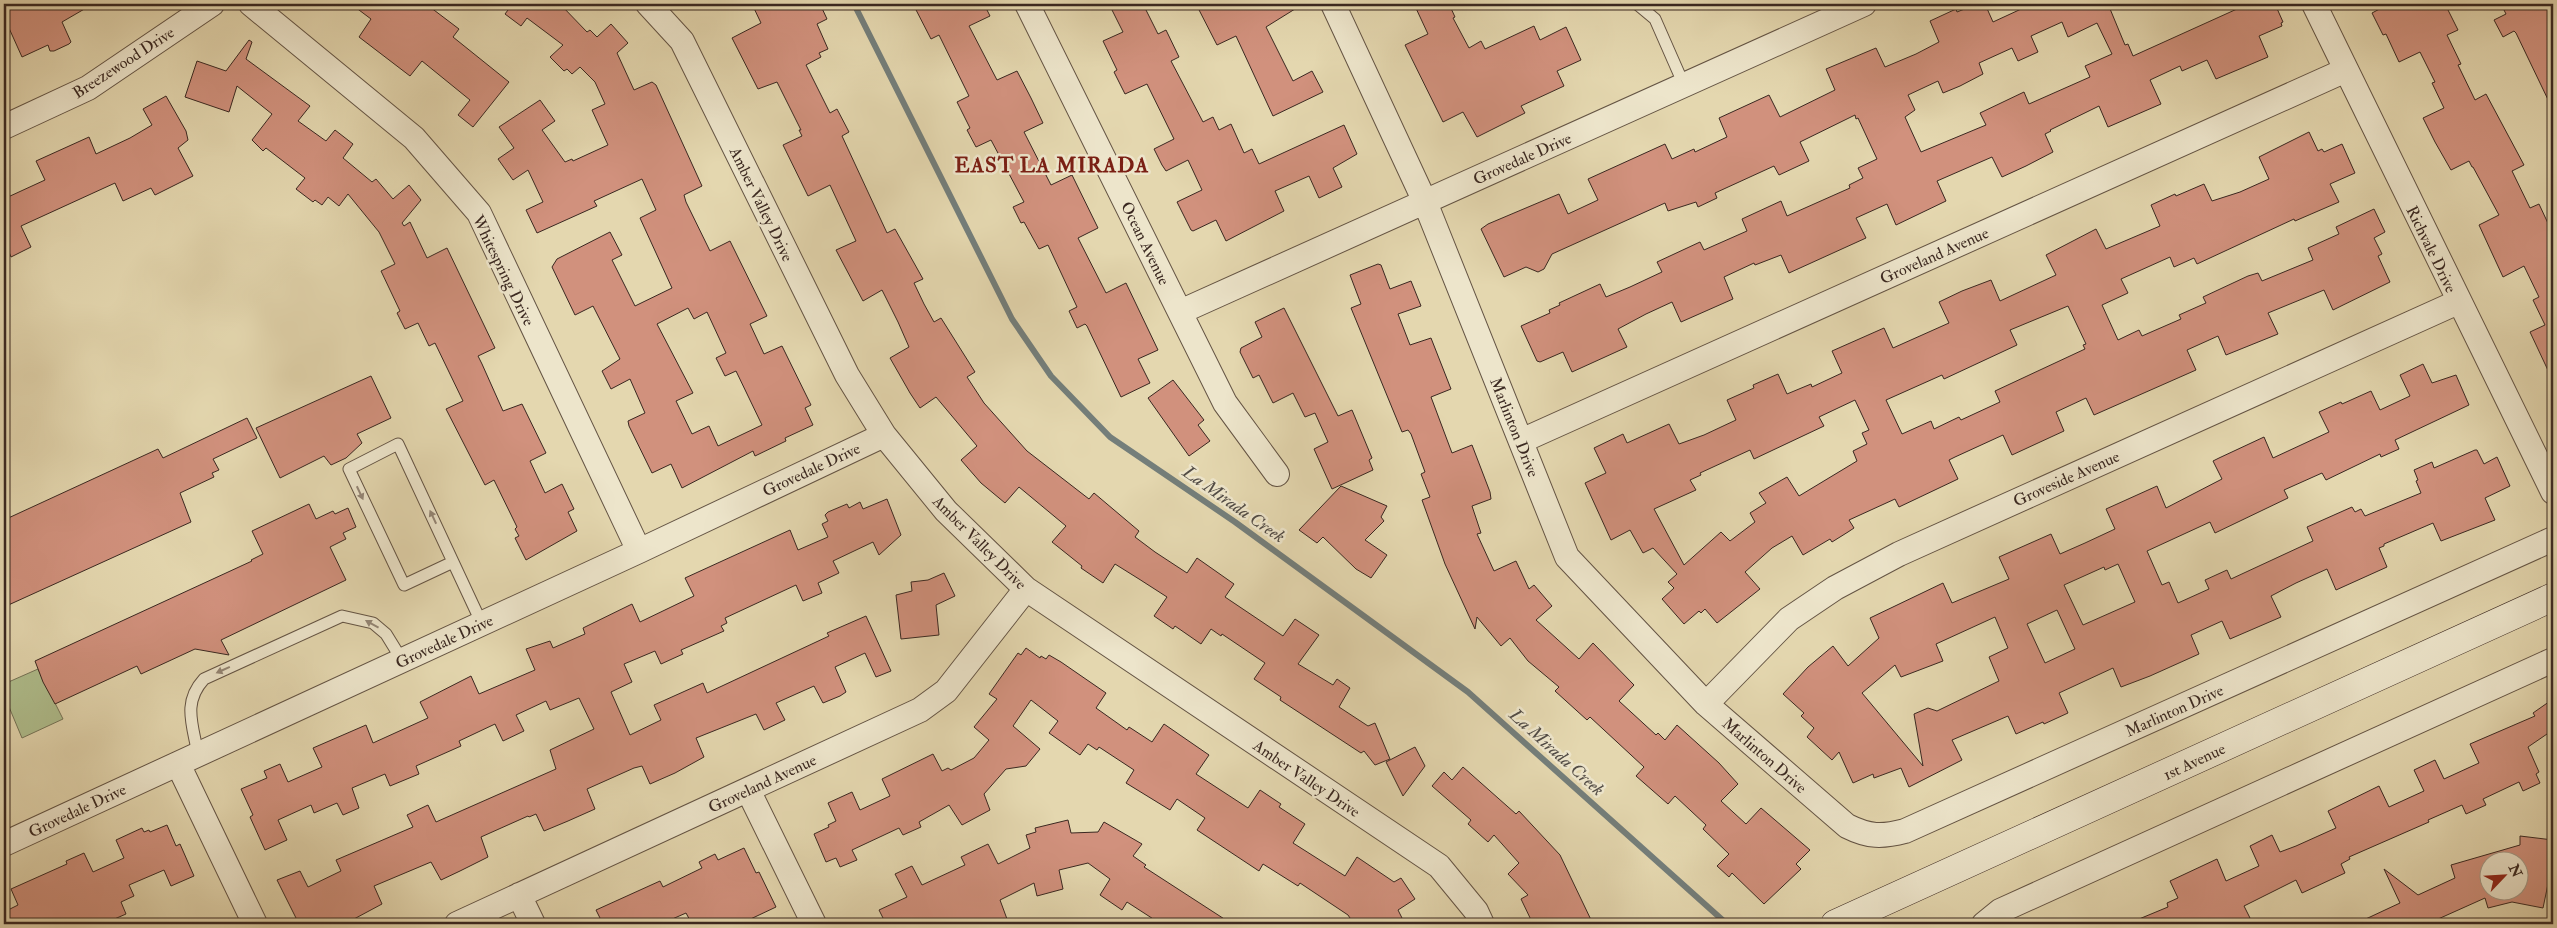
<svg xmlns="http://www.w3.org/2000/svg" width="2557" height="928" viewBox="0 0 2557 928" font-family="'IM FELL Double Pica',serif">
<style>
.green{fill:#b0bf8e;stroke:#757458}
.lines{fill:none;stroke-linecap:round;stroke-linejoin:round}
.stream{stroke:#747e7a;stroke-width:6}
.building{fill:#d1917d;stroke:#3a2821;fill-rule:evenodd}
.lane-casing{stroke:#645444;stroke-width:13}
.street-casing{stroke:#645444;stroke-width:26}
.secondary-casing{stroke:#3a2821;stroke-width:29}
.lane{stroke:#ede5cb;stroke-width:11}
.street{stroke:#ede5cb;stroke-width:24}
.secondary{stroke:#ede5cb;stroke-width:28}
.oneway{fill:#948676}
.labels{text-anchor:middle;stroke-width:5;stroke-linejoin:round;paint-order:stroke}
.street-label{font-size:16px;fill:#3a2821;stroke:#ede5cb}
.water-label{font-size:18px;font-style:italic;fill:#524c46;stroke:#ede5cb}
.district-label{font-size:21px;font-weight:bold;letter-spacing:1px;fill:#7a1f14;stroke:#ede5cb}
</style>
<rect width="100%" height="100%" fill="#e4d7af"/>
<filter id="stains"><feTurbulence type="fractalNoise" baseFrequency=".004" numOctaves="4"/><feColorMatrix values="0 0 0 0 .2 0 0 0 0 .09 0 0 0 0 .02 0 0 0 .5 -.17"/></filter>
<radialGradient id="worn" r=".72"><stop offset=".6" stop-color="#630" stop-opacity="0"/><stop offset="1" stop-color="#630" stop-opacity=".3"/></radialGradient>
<path class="green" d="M38,669L63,719L22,738L4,695V684Z"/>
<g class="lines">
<path class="stream" d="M854,4L1012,319L1051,376L1110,437L1235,522L1468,692L1727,924"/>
</g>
<path class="building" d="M4,4H93L62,22L71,42L69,44L54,51H50L48,45L22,57L4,17Z
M351,4H426L459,29L453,37L509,82L473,127L458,115L470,100L422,61L410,76L359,37L371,19Z
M507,4H560L587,32L590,30L597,37L611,24L628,43L617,53L634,90L652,82L656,85L702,186L684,195L686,202L710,251L730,241L767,316L750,324L764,354L782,346L811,405L805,408L813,425L785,438L786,441L755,456L753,451L682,488L671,464L652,473L629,426L628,421L645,413L630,379L611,389L602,371L620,359L593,306L575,315L552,267L557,259L610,232L622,255L612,260L635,306L672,288L640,218L656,210L642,179L594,201L597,206L537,233L526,210L543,202L528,170L513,180L498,159L514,148L499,127L540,100L555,121L542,130L565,162L572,159L573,161L608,145L592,110L605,104L595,82L580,67L572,74L567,69L564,71L550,57L563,45L527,18L521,26L505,14L511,6ZM688,308L694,319L707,312L726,353L716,358L725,376L736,371L762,425L718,446L709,426L692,434L676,401L693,393L657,324Z
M752,4H820L827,19L817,24L828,49L819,53L821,57L806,65L830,113L837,109L849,132L842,136L887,233L895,229L923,279L914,283L924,304L934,322L941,318L975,372L967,377L984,403L1027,451L1089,499L1094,493L1139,531L1135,537L1155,552L1187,573L1197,558L1234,584L1225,597L1283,636L1295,619L1319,635L1298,664L1333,685L1337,679L1350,688L1339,707L1368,726L1375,723L1390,759L1375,765L1364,751L1361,753L1280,700L1281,697L1254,679L1265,663L1222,634L1221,636L1211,629L1201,644L1175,626L1173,629L1154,616L1167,597L1139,579L1115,564L1103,583L1081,568L1082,566L1052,542L1066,526L1019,487L1005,503L981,483L961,460L977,446L936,397L920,408L910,393L890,358L909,347L898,322L882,290L863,301L836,250L856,241L830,185L808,196L783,145L802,136L799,130H801L777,82L758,89L732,38L761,23Z
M913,4H984L990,16L969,26L997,80L1017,71L1031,98L1043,123L1024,132L1051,185L1072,175L1098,228L1078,238L1106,293L1126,283L1158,350L1138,359L1150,383L1121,397L1087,326L1085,324L1077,328L1069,311L1077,307L1048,245L1039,249L1024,222L1021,223L1013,207L1024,202L991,140L976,147L967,130L970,128L957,102L969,96L939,35L931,39Z
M1109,4H1143L1158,34L1166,30L1179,57L1171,61L1203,122L1213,117L1219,130L1231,124L1244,153L1252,149L1259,164L1344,125L1357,154L1333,168L1342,187L1319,198L1309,176L1275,191L1284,211L1226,241L1216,220L1193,231L1191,230L1177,202L1202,190L1188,160L1166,171L1162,165L1154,149L1174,139L1147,84L1125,94L1114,72L1117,70L1103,41L1123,32Z
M1196,4H1303L1266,27L1293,81L1312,71L1323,92L1273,116L1236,36L1217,45Z
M1414,4H1449L1455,17L1453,18L1469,48L1481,41L1485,49L1534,26L1540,40L1566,27L1581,60L1557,71L1564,86L1521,106L1525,113L1477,137L1463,112L1443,122L1405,45L1428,34Z
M1977,4H1985L1993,22L2032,4H2108L2125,45L2128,44L2133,56L2248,4H2275L2283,22L2281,23L2282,26L2259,36L2268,57L2216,79L2207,60L2182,71L2180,66L2150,80L2161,104L2108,127L2099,106L2050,130L2051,131L2045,134L2053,152L2026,166L2002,177L1992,157L1937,181L1946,201L1896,225L1887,204L1856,218L1866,238L1789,273L1781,255L1755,265L1754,263L1724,277L1733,299L1681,322L1672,302L1646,314L1618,329L1627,347L1572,372L1563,352L1540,362L1537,361L1521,326L1550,313L1549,310L1560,305L1559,303L1600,284L1606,297L1630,287L1662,272L1657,262L1700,242L1704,250L1747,231L1742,219L1781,201L1787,216L1850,188L1849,185L1863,178L1858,168L1877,159L1858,118L1856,119L1855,115L1800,142L1809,161L1779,175L1774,166L1715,193L1717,198L1698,207L1696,202L1668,211L1665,203L1552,254L1544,269L1538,272L1526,267L1504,277L1481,229L1488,224L1559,194L1568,214L1598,200L1588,179L1665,144L1672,159L1694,149L1695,152L1727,137L1719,118L1769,95L1780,117L1835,90L1826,69L1876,48L1885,67L1916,54L1939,42L1930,21L1956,9L1957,12ZM2062,22L2068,37L2097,23L2112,54L2085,66L2090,77L2029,104L2024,92L1980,113L1986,125L1921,152L1905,117L1915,110L1908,95L1938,81L1943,93L1960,86L1983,74L1979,63L2012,48L2018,61L2038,52L2031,36Z
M2389,4H2445L2458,30L2447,35L2461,64L2458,65L2475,100L2486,94L2524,165L2512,171L2530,208L2539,204L2553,234V381L2530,332L2545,325L2533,300L2539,297L2524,266L2503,277L2479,225L2499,215L2473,167H2472L2469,161L2451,170L2435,142L2423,118L2444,108L2432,83L2435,82L2420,52L2399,62L2386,34L2383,35L2372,13Z
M2501,4H2553V110L2516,33L2514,31L2503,37L2494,20L2506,14Z
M249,40L252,42L246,59L310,106L298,121L326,141L335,130L353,144L343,158L372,182L376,179L393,199L409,185L421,200L402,223L404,226L410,222L427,258L447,248L495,348L478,356L482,364L503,411L522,404L546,453L530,461L545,493L562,484L574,509L568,512L577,531L526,560L515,538L519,536L515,529L517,527L494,480L485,485L446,409L463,401L435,343L429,346L418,323L405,329L397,313L400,311L381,271L395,264L379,232L348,194L339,206L328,197L322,205L315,200L313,202L296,189L305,178L266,148L263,151L252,140L272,114L237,86L229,112L185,97L197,61L226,71Z
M166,96L186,131L188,140L178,148L193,176L155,195L151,188L123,201L115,183L21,226L31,247L11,257L4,239V186L8,197L45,180L36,161L89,137L96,154L130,138L152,125L143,109Z
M2309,132L2318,151L2322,149L2324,152L2342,144L2355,173L2330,184L2339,202L2295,221L2294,219L2197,264L2194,258L2174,267L2170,257L2121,279L2128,293L2102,305L2118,340L2139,330L2142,336L2181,319L2179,315L2206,303L2203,297L2248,276L2258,273L2262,281L2313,260L2308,248L2339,234L2336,227L2374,209L2385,232L2374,238L2382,254L2378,256L2390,282L2333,310L2324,290L2268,313L2278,334L2226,355L2218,336L2187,350L2196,370L2094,415L2086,398L2056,412L2064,431L2012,455L2003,435L1955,457L1949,460L1958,479L1899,507L1895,499L1849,520L1854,528L1848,532L1832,542L1830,539L1803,555L1792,536L1772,548L1745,572L1760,589L1717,623L1705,609L1701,613L1699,611L1684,624L1662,599L1674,588L1668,582L1677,574L1653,548L1643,553L1630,530L1611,540L1585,483L1606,473L1594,448L1623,434L1627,443L1669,424L1679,444L1704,435L1736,420L1727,400L1754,388L1753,385L1778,374L1787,394L1811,384L1812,387L1842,373L1832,351L1884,328L1893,348L1949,323L1939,302L1962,291L1991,280L2000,301L2056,275L2046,255L2096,229L2106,249L2160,226L2151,205L2175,194L2176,196L2204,184L2212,201L2240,192L2269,179L2259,157ZM2068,306L2086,344L2083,345L2085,349L1995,391L2000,402L1961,420L1959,417L1934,429L1931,421L1902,434L1886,400L1942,375L1944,379L2017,345L2010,330ZM1855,400L1869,430L1862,433L1867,444L1853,451L1857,461L1799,496L1787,477L1759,493L1766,503L1750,513L1755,522L1730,541L1721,532L1684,565L1654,509L1696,490L1690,480L1701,475L1700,473L1750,450L1754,459L1824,426L1819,417Z
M1378,264L1381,265L1390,289L1411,281L1421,306L1398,314L1410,345L1431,338L1451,389L1431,397L1452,453L1472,445L1490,492L1491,499L1472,506L1481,533L1477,534L1494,571L1516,561L1529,589L1534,585L1552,606L1536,620L1579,659L1593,643L1634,685L1619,701L1656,735L1658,733L1665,740L1677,725L1719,763L1738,784L1721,801L1746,824L1761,808L1810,850L1796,864L1801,869L1764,904L1732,873L1729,877L1717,866L1729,854L1703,829L1706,825L1675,796L1668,804L1636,776L1644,767L1590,717L1587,720L1555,691L1559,687L1528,661L1510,638L1501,646L1477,617L1475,629L1445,564L1422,500L1430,497L1421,474L1425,472L1411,434L1408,430L1402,432L1351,308L1361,304L1350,275Z
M1284,308L1338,416L1352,410L1372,458L1369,460L1373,470L1332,489L1314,449L1328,442L1315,413L1305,417L1293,393L1273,403L1259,375L1253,378L1240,352L1241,348L1262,337L1255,322Z
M2423,364L2432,383L2456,375L2469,405L2395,440L2399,449L2381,457L2380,454L2326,480L2322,473L2284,490L2288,498L2215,533L2210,522L2147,551L2162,585L2169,582L2178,603L2209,589L2205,580L2227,570L2231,579L2313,541L2307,527L2352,507L2355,512L2361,509L2365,516L2421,493L2416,481L2418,480L2414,470L2432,462L2434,468L2475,450H2477L2484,464L2497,457L2510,486L2485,498L2495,520L2441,541L2433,523L2384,544V546L2379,548L2387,567L2336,590L2327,569L2296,583L2271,596L2281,617L2230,639L2222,621L2191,635L2199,654L2150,676L2121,687L2113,668L2059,693L2068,713L2044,724L2043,722L2016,734L2008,716L1952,740L1962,760L1909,787L1901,768L1874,778L1873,774L1853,783L1839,752L1832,760L1807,737L1814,728L1801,716L1804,713L1783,694L1808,667L1833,646L1848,666L1879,638L1870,618L1943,583L1952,603L2009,579L1999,557L2051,534L2060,554L2085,543L2115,529L2106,509L2157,486L2166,508L2222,479L2213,461L2219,458L2264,437L2273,458L2329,432L2319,412L2341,402L2342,404L2371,391L2380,410L2410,396L2400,375ZM2118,564L2135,602L2083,625L2064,585L2104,567L2105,570ZM2057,610L2075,649L2045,663L2027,624ZM1995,617L2008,648L1989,657L1999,681L1937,711L1928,708L1914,714L1923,766L1862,693L1895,665L1901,677L1943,661L1936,644Z
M371,376L391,418L357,434L362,443L346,458L331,465L324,456L280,478L256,428Z
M1173,380L1204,420L1198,425L1210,441L1189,456L1148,398Z
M247,418L257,438L213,459L219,470L212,473L214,477L180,493L191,522L4,607V520L158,449L163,458Z
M1341,486L1387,506L1381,517L1384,521L1365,540L1387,555L1371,578L1356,569L1323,537L1317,543L1299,530Z
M887,499L901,535L879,555L873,542L833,561L839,573L818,583L822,593L803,601L796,585L725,618L727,623L721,626L724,631L681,650L683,654L661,664L655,651L624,664L632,682L611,692L630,735L661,720L654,705L703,683L707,693L829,636L827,633L866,616L891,671L876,677L865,653L835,667L846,692L840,696L823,703L814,686L776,703L785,720L764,730L756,714L696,738L704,757L675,773L650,784L642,766L634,768L587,789L595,809L568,821L544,831L536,814L529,817L528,816L481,837L488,857L460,871L441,880L431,862L374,886L382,904L354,919L342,924H299L277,880L300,871L308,887L341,871L336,860L413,827L407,815L428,805L436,822L556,769L550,750L594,729L579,698L550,710L546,701L516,715L524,731L503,741L495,724L459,741L461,746L416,766L419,774L390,786L385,774L352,788L359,808L343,815L337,803L314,813L311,805L278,820L287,840L265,850L250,817L253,815L241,789L267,778L264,771L280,764L288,782L322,767L313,748L366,725L373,743L428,718L420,702L471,676L479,694L535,670L526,649L550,641L553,648L585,634L583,628L632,604L640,622L694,596L685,578L790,530L798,550L828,537L822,524L828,521L825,515L828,512L847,504L849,508L860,502L863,509Z
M309,504L316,519L333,511L335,514L348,508L356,527L343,533L346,539L330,547L346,580L221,640L229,655L195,649L141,674L137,666L55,704L43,682L35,661L252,561L251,560L263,554L252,531Z
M944,573L955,596L936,605L939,635L901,639L896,595L912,591L911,582L928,580Z
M1026,648L1040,658L1041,656L1046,659L1049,655L1061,662L1106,693L1096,708L1127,730L1129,727L1152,742L1164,724L1209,755L1196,774L1248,808L1260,790L1281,804L1279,807L1305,824L1293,843L1345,876L1357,857L1394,882L1401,878L1415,899L1398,910L1405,924H1354L1348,915L1300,883L1298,886L1263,864L1259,871L1197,830L1205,818L1177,799L1170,810L1126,783L1134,770L1099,747L1097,750L1088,744L1080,755L1049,733L1058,721L1031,700L1013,726L1040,749L1026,766L1006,769L984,794L990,810L962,825L949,805L919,822L921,827L903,835L899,828L852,850L857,860L840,867L836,858L826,862L814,834L829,827L828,825L836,821L828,803L852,792L860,810L890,796L882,779L933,754L942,771L948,768L951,770L974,758L989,740L974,727L997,699L989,694L1018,653L1021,655Z
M2553,699V743L2547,734L2528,747L2539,772L2536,774L2540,783L2523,791L2519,782L2483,799L2486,805L2466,814L2462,805L2428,820L2429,822L2349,857L2350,859L2341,864L2345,873L2302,893L2296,880L2244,906L2250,918L2237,924H2127L2168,907L2167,903L2178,898L2170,881L2217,859L2226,881L2259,866L2250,846L2272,835L2280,852L2296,846L2336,828L2328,811L2379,786L2389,807L2424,791L2414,770L2435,760L2444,779L2479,763L2470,744L2535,716L2533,713Z
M1415,747L1425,766L1403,796L1386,762Z
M1463,767L1516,814L1519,811L1560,855L1593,924H1533L1521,899L1528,895L1508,874L1519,863L1494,835L1488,842L1468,824L1471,820L1432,786L1444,772L1452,780Z
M1068,820L1071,833L1098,832L1104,822L1142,844L1133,856L1146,865L1144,867L1232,924H1161L1127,902L1122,910L1100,895L1110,879L1088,863L1059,870L1063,889L1037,896L1034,883L1000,900L1007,919L996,924H886L879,910L907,897L895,874L912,866L922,885L965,865L961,857L988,844L998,864L1030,848L1026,835L1036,832L1035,828Z
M167,825L176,846L180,844L194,876L171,886L164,870L129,885L134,896L121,902L126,914L103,924H4V912L18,905L11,889L67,864L66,861L84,853L93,872L124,858L116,840L142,828L144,832L149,830L150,832Z
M2520,836L2553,840V885L2548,884L2543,908L2512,902L2488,908L2485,898L2427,924H2355L2400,903L2384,869L2418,895L2455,878L2451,865L2520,845ZM2490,860H2520V890H2490Z
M744,848L756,873L759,872L776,907L740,924H692L686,913L661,924H603L596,910L660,881L663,887L702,868L699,862L715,854L718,860Z"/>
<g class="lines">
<g class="lane-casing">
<path id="lane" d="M1637,4L1655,19L1684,85
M453,562L404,585L349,469L398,444L482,624
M198,755C193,725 182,703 204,679L342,616L373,623L386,634L402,660"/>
</g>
<g class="street-casing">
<path id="street" d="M251,4L414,138L479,213L639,551
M648,4L682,41L847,375L884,435L946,511L1026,589L1439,866L1476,911L1482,924
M1027,4L1225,403L1277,474
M1333,4L1425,202L1567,557L1706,704L1847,826C1869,837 1882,837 1905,831L2553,539
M2314,4L2553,492
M4,127L88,88L212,4
M1180,312L1864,4
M1521,441L2346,70
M1706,704L1789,619L1835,588L1899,554L2458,302
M178,764L255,924
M748,790L814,924
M4,844L639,551L884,435
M519,895L533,924
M457,924L920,710L946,691L1026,589
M1984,924L2000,911L2553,660"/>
</g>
<g class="secondary-casing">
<path id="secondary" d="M1835,924L2553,597"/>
</g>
<use href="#lane" class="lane"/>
<use href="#street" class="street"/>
<use href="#secondary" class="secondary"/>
</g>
<defs><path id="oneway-solid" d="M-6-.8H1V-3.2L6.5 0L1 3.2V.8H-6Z" transform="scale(1.25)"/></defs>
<g class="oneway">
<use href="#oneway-solid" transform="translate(360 493) rotate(65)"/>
<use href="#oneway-solid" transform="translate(433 517) rotate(-115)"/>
<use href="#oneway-solid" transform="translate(372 624) rotate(-151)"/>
<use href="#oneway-solid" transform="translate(223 670) rotate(156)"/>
</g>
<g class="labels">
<g class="street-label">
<text transform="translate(123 62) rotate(-33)" y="6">Breezewood Drive</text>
<text transform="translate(1522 158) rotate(-24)" y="6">Grovedale Drive</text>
<text transform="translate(762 204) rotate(64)" y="6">Amber Valley Drive</text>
<text transform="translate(1146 243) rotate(64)" y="6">Ocean Avenue</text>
<text transform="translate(2432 249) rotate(64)" y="6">Richvale Drive</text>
<text transform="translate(1934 255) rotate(-24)" y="6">Groveland Avenue</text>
<text transform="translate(504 270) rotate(64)" y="6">Whitespring Drive</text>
<text transform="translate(1515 427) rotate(68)" y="6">Marlinton Drive</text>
<text transform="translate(811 469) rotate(-25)" y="6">Grovedale Drive</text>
<text transform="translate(2066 478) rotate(-24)" y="6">Groveside Avenue</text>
<text transform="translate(980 542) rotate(45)" y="6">Amber Valley Drive</text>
<text transform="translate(444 641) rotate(-25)" y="6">Grovedale Drive</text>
<text transform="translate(2174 710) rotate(-24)" y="6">Marlinton Drive</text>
<text transform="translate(1765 755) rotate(41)" y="6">Marlinton Drive</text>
<text transform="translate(2194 761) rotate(-25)" y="6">1st Avenue</text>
<text transform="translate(1307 778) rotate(34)" y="6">Amber Valley Drive</text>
<text transform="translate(762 783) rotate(-25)" y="6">Groveland Avenue</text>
<text transform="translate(77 810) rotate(-25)" y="6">Grovedale Drive</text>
</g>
<g class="water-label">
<text transform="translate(1234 504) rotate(35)" y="6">La Mirada Creek</text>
<text transform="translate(1557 752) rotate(42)" y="6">La Mirada Creek</text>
</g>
<g class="district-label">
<text x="1052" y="172">EAST LA MIRADA</text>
</g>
</g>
<rect width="2557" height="928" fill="none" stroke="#e4d7af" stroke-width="20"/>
<rect x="5" y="5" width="2547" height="918" fill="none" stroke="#3a2821" stroke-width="2.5"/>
<rect x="10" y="10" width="2537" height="908" fill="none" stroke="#3a2821"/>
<g transform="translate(2504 876) rotate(65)"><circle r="24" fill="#ede5cb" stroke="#a59987"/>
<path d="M0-4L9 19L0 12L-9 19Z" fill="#8f2418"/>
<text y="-8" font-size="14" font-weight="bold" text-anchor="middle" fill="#3a2821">N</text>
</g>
<rect width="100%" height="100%" filter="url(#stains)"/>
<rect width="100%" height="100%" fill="url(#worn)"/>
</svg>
